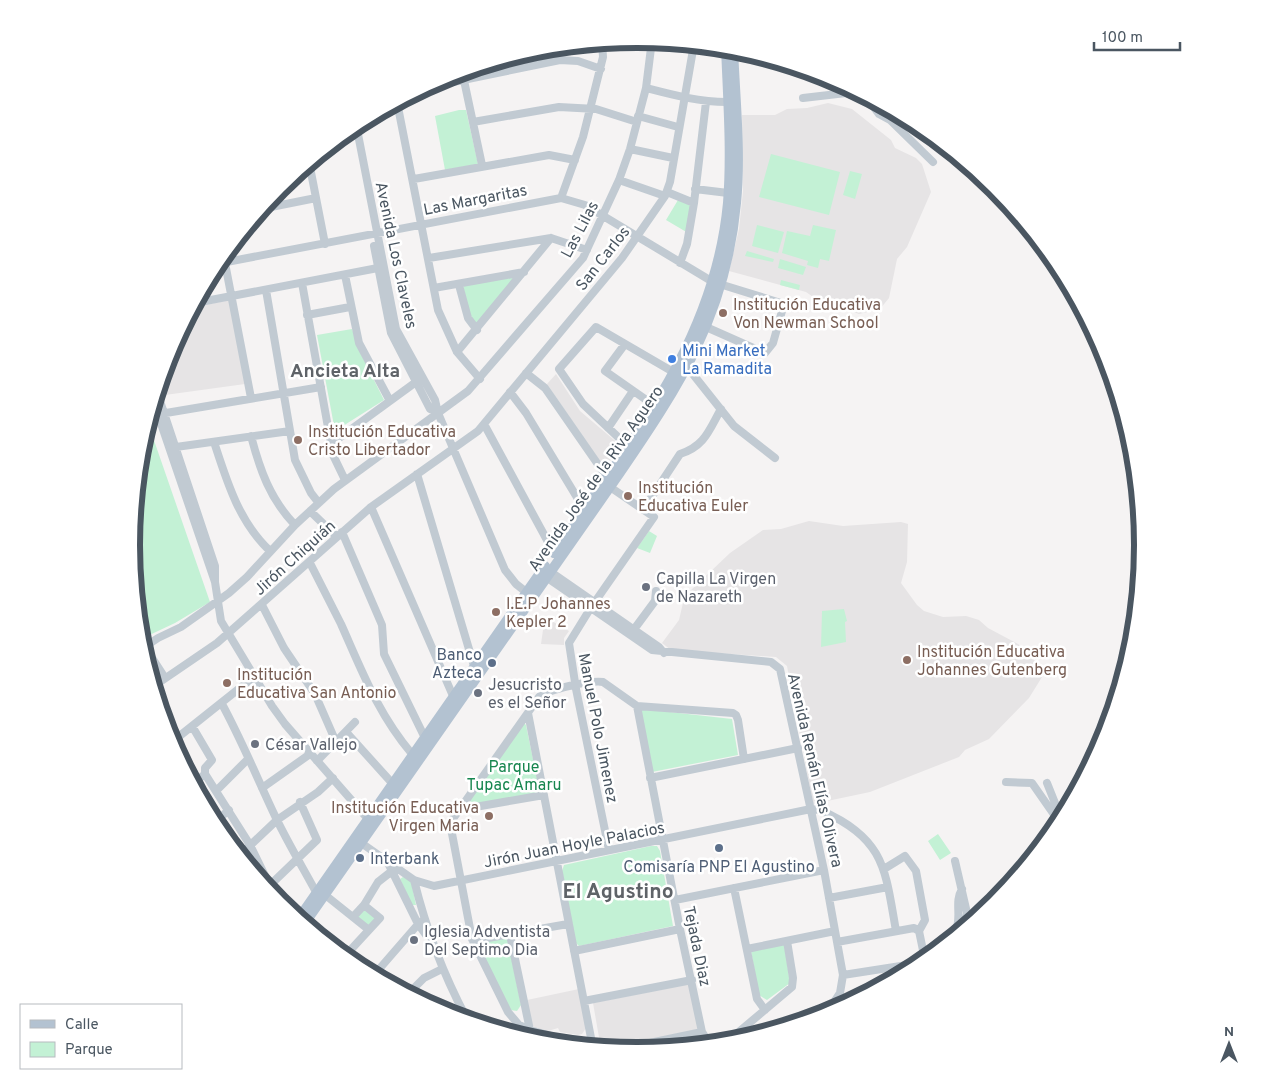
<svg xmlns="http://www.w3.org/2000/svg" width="1274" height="1089" viewBox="0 0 1274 1089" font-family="Overpass,sans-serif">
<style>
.education{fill:#e6e4e5}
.green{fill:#c3f1d5}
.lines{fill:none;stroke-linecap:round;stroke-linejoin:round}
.minor{stroke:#c1cad2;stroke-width:8}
.major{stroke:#b3c2d1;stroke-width:10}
.education-dot{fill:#8d6e63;stroke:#fff;stroke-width:2}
.shop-dot{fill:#3f7fe0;stroke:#fff;stroke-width:2}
.worship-dot{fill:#6b7280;stroke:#fff;stroke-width:2}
.service-dot{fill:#5c6f8a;stroke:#fff;stroke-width:2}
.labels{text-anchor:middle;stroke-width:5;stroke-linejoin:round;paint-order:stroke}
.street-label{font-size:16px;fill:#4a5661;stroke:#fff}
.education-label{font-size:16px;fill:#785e54;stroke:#fff;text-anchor:start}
.shop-label{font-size:16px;fill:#366cbe;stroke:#fff;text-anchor:start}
.worship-label{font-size:16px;fill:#5b616d;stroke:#fff;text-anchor:start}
.service-label{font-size:16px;fill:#4e5e75;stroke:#fff;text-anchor:end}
.park-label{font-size:16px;fill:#17864f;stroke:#fff}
.quarter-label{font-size:19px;font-weight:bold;fill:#5f6368;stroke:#fff}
.district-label{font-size:21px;font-weight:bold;fill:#5f6368;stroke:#fff}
.rim{fill:none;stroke:#4a5661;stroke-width:6}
</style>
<rect width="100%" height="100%" fill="#f5f3f3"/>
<path class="education" d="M828,103L852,109L891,140L895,148L916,158L922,164L931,192L907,247L897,259L889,298L880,309L859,314L816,299L806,292L729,271L739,229L743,191L742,115H775L787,109L807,108Z
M231,300L245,384L165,395L161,381L170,351L193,307Z
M556,374L580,411L620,445L605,469L547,384Z
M809,521L843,526L901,522L908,524L907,562L901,583L917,605L924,611L943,617L966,616L979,620L988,628L1018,644L1030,654L1037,664L1042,677L1029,698L989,739L965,750L959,757L870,792L813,804L787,666L776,657L671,650L662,643L679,620L683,603L690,591L730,553L763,530L781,529Z
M550,620L569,631L564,638V645L541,644L543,630Z
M689,984L699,1029L615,1047L600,1043L593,1003Z
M579,989L586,1028L582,1034L578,1035L560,1032L558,1028L548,1031L537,1029L532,1025L527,1000Z"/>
<path class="green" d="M459,110H466L478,164L445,170L435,116Z
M771,154L840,172L829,215L759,197Z
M850,171L862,174L855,199L843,195Z
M678,200L691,205L688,233L666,220Z
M757,225L784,232L778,253L752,246Z
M813,225L836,230L829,261L820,259L818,268L807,265L808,261L782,253L787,231L810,236Z
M747,251L774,259L773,262L745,256Z
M780,259L806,267L803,275L778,268Z
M516,277L476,325L468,310L463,285Z
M781,280L800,285L799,290L780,285Z
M352,329L360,352L384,400L335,431L317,335Z
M148,423L210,602L175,623L141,639L131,544L141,446Z
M649,531L657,536L650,553L637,548Z
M844,609L847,621L845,622L846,642L821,647L822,611Z
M643,709L732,719L738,755L652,772L641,710Z
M524,723L526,725L540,793L469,806L468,802Z
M938,834L951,853L940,860L928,841Z
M651,846H657L660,851L673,926L579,946L576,943L562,871L564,865Z
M403,877L411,881L416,905H412L400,879Z
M364,908L377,919L370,928L356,917Z
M507,937L521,1005L517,1011L510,1010L480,950L482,943Z
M784,943L790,983L767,1000L759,995L751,951Z
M701,1033L707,1043L639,1050L638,1046Z"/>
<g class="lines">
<path class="minor" d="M733,56L756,58
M462,71L482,165
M424,88L560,60L578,61L601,69
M646,88C673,95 699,102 727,102
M803,98L846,93L870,102L879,114L890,120L933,162
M397,102L438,310L457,352L480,379
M638,116L678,127
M890,120L896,112
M473,122L559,107L596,109L637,122
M915,123L941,146
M356,124L396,329L435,400L438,413L505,570L516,584L530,595
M630,149L673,158
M309,162L325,244
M414,179L549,155L575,160
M619,180L665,196
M695,189L728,193
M667,192L694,203
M561,198L583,137L603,57L602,42
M261,209L316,198
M374,246L391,333L430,409L438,413
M429,258L551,238L587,250
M225,263L251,398
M680,263L687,244L694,203L706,102
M216,264L561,198L585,205L713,282L784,304L773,343L765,353L706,327
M345,275L359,343L390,401
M302,283L333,455L345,480
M459,285L468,318L477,330
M434,288L524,272
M266,290L295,460L311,493L318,502
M195,303L383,267
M307,315L350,307
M625,344L605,371L645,399
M457,352L551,238
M688,368L734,426L775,458
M526,373L545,388L606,476
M510,392L526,413L584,509
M154,403L215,582V566L157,392
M160,414L321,387
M484,424L554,553
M608,428L633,391
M251,436C260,470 270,499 295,525
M619,438L583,404L559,369L596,327L675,373
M214,442C227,482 239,522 270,551
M331,444L416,382
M176,447L290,431
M417,474L474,666
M371,507L453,696
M643,510L680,454C705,446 709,430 721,409
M310,511L337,537
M342,532L382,625L384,654L424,736
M310,563C320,583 331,604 341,624C362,671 378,714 412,754
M548,570L659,647L664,653
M543,575L652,650L771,662L780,669L824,870L843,975L840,993L827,1013
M215,582L221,621L272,706L285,724L368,819
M262,605L284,648L315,694L336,742
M635,628L655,601L656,591
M145,647L165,678
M143,648L158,638L181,627L229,593L247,577L295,525L334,489L468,391L583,258L619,180L630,149L646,88L652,40
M154,686L217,643L371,507L478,431L622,258L665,196L670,182L694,44
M222,704C242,741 258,780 276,818C288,843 303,868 316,892
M637,706L680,929L702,1032L709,1043
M528,713L592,1043
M192,726L212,760L205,768V774
M346,732L392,783
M172,742L255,676
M317,761L355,722
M205,774L250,845L270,886
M650,778L798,748
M1006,782L1032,783L1055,816L1060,820
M194,783L205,774
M1047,783L1061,818
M262,788L310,754
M217,790L248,759
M458,810L544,795
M215,822L229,810
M357,840L414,880L434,886L811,809L820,810C885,839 885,868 896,931
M609,850L576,689L569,643L590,609L654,517L610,487
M240,855L277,820L318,792L333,778
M387,861L418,924L426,935
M955,861L967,913L964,927
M884,869L905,856L916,871L925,920L919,931
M414,880C426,929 443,974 467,1019
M267,888L317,840L300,802
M734,888L757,999L765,1010
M324,894L369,930
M829,898L888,887
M675,900L824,870
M364,905L378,882L392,871
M305,923L366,970
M956,930C962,916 954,902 962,889
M919,931L925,960
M510,935L530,1030
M837,942L914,928L919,931
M474,945L488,938L568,924
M747,949L835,931
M574,951L680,929
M345,956L380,918L364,905L353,917
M374,975L420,922
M843,975L920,963
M409,993L424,978L442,969
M584,1001L692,980
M452,1014L460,1006
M728,1041L792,987L793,978L787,941
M605,1047L562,1039L530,1030L519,1025L508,1012L472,939L450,823L539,697C548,689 592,680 603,682L637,706L733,713L736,715L738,720L744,759
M621,1049L702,1032"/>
<path class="major" d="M554,553C630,442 715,342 728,203C732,152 728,99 726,47
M299,918L545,566
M305,923L619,474C680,385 726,314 736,203C741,152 735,100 733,48"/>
</g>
<g class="education-dot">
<circle cx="723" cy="313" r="5"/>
<circle cx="298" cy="440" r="5"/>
<circle cx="628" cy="496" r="5"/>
<circle cx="496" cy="612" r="5"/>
<circle cx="907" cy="660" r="5"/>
<circle cx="227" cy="683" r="5"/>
<circle cx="489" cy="816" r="5"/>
</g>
<circle class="shop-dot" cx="672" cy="359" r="5"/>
<g class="worship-dot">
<circle cx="646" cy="587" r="5"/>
<circle cx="478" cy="693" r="5"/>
<circle cx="255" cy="744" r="5"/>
<circle cx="414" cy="940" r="5"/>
</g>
<g class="service-dot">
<circle cx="492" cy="663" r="5"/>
<circle cx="719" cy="848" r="5"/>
<circle cx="360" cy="858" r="5"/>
</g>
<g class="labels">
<g class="street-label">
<text transform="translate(475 199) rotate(-11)" y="6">Las Margaritas</text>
<text transform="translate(579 229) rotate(-62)" y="6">Las Lilas</text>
<text transform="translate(397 255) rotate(78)" y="6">Avenida Los Claveles</text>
<text transform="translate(602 258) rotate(-52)" y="6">San Carlos</text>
<text transform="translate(595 478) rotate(-55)" y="6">Avenida José de la Riva Aguero</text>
<text transform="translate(294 557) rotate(-42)" y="6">Jirón Chiquián</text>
<text transform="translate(599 728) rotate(79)" y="6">Manuel Polo Jimenez</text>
<text transform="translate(816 770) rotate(77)" y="6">Avenida Renán Elías Olivera</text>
<text transform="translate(574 844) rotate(-11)" y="6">Jirón Juan Hoyle Palacios</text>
<text transform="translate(698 946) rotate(78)" y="6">Tejada Diaz</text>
</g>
<g class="education-label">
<text x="733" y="310">Institución Educativa<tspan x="733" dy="18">Von Newman School</tspan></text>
<text x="308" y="437">Institución Educativa<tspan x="308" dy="18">Cristo Libertador</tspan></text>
<text x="638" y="493">Institución<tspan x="638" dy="18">Educativa Euler</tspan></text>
<text x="506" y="609">I.E.P Johannes<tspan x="506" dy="18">Kepler 2</tspan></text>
<text x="917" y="657">Institución Educativa<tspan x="917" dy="18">Johannes Gutenberg</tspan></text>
<text x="237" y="680">Institución<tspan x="237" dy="18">Educativa San Antonio</tspan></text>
<text x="479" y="813" text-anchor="end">Institución Educativa<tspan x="479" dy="18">Virgen Maria</tspan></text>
</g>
<g class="shop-label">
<text x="682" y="356">Mini Market<tspan x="682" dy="18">La Ramadita</tspan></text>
</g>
<g class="worship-label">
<text x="656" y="584">Capilla La Virgen<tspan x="656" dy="18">de Nazareth</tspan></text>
<text x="488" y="690">Jesucristo<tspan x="488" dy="18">es el Señor</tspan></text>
<text x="265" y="750">César Vallejo</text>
<text x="424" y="937">Iglesia Adventista<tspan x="424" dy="18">Del Septimo Dia</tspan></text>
</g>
<g class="service-label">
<text x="482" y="660">Banco<tspan x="482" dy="18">Azteca</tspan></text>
<text x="370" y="864" text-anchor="start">Interbank</text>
<text x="719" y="872" text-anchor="middle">Comisaría PNP El Agustino</text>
</g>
<g class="park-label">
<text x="514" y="772">Parque<tspan x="514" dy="18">Tupac Amaru</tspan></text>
</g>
<g class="quarter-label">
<text x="345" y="377">Ancieta Alta</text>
</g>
<g class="district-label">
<text x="618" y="898">El Agustino</text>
</g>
</g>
<path d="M0 0H1274V1089H0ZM140 545a497 497 0 1 1 994 0a497 497 0 1 1-994 0Z" fill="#fff" fill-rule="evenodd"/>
<path class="rim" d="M140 545a497 497 0 1 1 994 0a497 497 0 1 1-994 0Z"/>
<rect x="20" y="1004" width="162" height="65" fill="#ffffff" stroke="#b7bbc0"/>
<rect x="30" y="1020" width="25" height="8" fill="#b3c2d1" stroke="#b7bbc0"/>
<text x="65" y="1029" font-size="15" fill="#4a5661">Calle</text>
<rect x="30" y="1042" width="25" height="15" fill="#c3f1d5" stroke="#b7bbc0"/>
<text x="65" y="1054" font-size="15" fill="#4a5661">Parque</text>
<g transform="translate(1229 1044)" stroke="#ffffff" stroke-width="4" paint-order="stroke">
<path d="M0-4L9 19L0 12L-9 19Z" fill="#4a5661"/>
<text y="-8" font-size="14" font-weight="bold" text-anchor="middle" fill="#4a5661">N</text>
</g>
<path d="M1094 42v8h86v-8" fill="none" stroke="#4a5661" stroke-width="2.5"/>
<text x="1102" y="42" font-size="15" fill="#4a5661" stroke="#ffffff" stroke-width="4" paint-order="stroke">100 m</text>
</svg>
